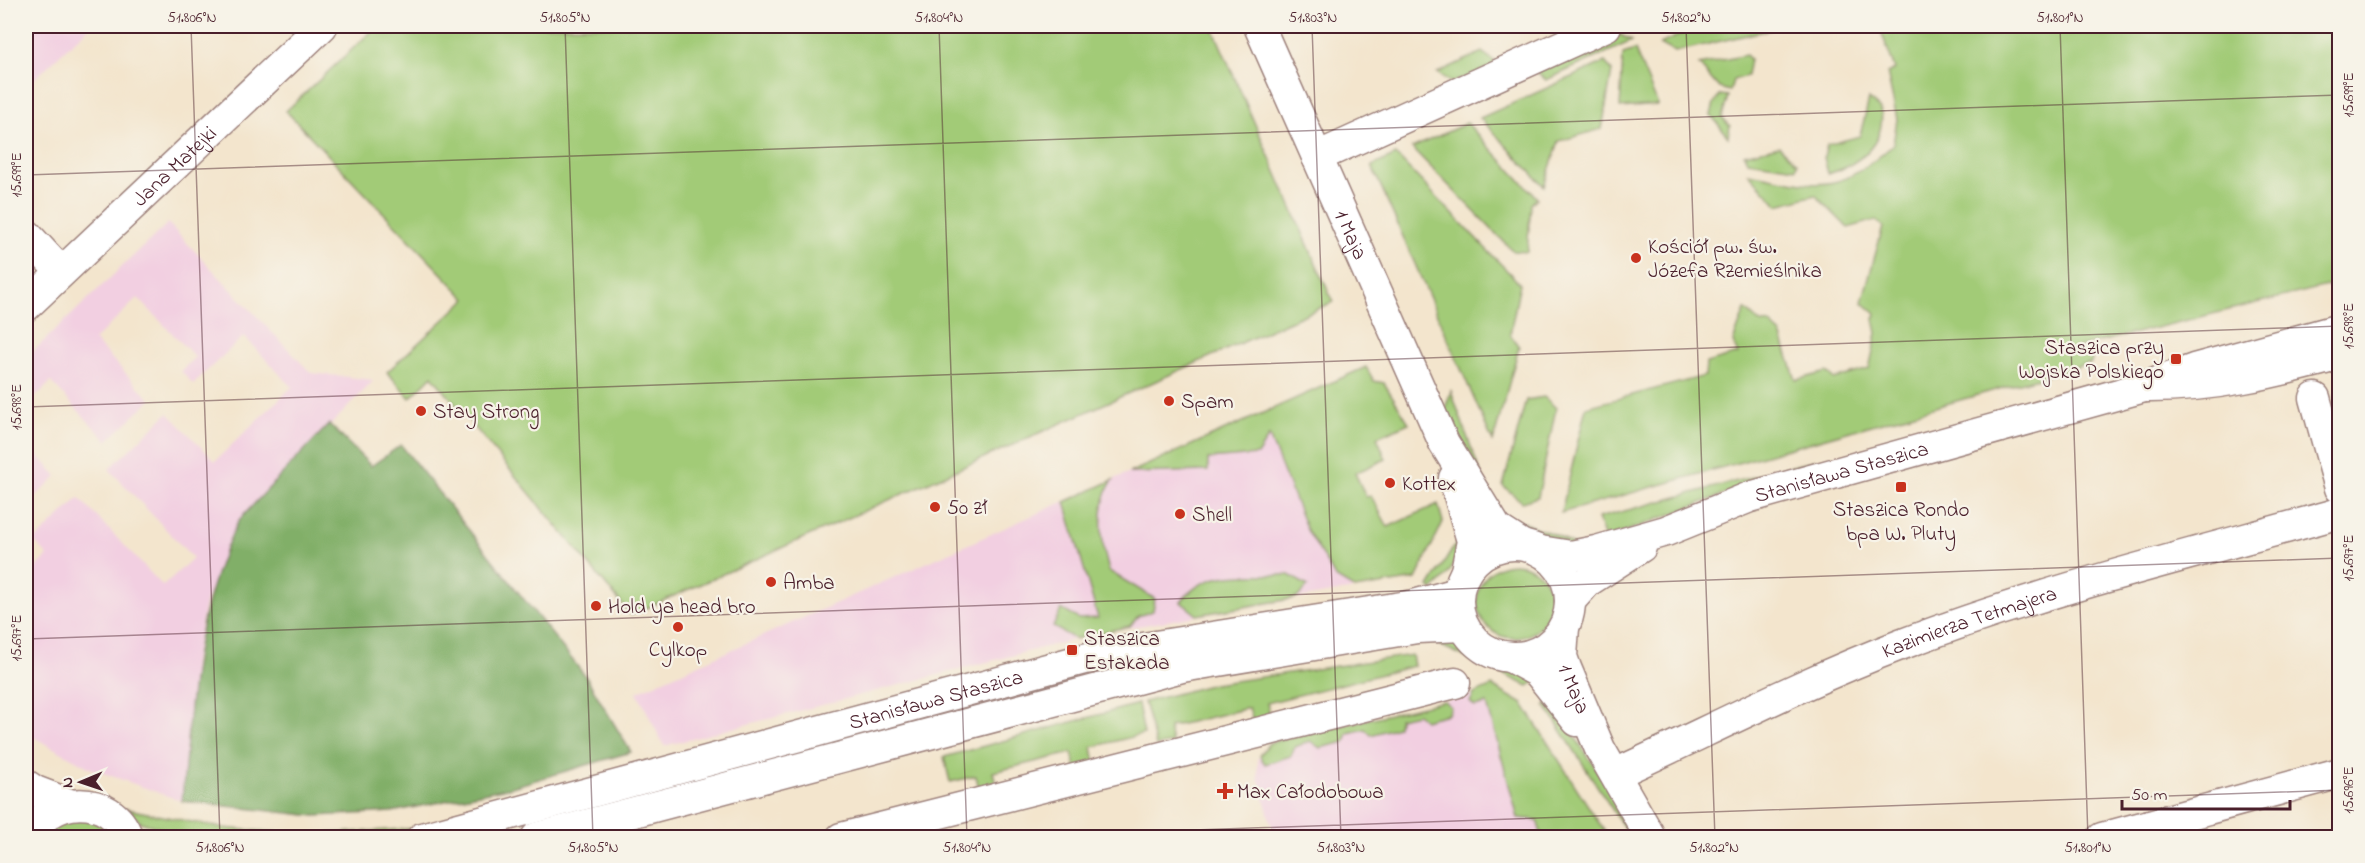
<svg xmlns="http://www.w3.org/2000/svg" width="2365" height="863" viewBox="0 0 2365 863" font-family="'Indie Flower',sans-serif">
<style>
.built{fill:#f2cfe1}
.green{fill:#a2cb77;stroke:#767551;stroke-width:1.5}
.forest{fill:#81af68;stroke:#66674a;stroke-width:1.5}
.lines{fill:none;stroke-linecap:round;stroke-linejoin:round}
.minor-casing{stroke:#9e827c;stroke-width:33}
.minor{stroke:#fff;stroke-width:30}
.ticks{fill:none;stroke:#4a1f2b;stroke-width:1.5;stroke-opacity:0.45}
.poi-dot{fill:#c8321e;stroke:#f7f3e8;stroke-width:2}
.labels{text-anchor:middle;stroke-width:4.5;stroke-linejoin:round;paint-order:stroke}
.street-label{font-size:21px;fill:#4a1f2b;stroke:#f7f3e8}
.poi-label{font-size:21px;fill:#4a1f2b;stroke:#f7f3e8;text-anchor:start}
.neatline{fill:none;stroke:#4a1f2b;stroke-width:2}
.ticks-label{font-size:15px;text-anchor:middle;fill:#4a1f2b}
</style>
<rect width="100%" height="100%" fill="#f7f3e8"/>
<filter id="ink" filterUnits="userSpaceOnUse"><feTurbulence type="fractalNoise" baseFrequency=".0167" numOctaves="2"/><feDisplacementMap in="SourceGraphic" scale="12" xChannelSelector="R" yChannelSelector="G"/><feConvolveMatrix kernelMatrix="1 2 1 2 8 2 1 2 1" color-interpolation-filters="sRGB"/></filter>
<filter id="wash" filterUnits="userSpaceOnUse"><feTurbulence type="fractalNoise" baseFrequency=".008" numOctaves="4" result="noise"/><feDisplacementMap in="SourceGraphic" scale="24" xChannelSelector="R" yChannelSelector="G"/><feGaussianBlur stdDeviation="1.35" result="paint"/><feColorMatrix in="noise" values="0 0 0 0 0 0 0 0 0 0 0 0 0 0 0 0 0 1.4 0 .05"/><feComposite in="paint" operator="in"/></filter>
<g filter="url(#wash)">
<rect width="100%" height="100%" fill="#f3e5cd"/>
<path class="built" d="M26,26H90L26,87Z
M168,223L311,373L374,380L239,520L229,539L205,604L194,661L182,801L92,769L26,733V578L48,556L34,541L79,498L163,586L193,558L109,469L168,413L215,461L292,387L244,336L193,384L181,371L195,357L138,298L94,340L151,400L107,441L51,382L26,406V358Z
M1260,414L1335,577L1355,589L1103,632L664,746L637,692Z
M26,443L57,476L26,506Z
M1474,694L1487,703L1518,818L1538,820L1542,837H1275L1258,777V759L1269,743Z"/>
<path class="green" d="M377,26H1212L1333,302L631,615L432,376L410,398L387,372L466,299L286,111Z
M1699,26H1785L1675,52L1660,44Z
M1879,26H1960L1962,28L1971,26H2339V283L2078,347L2079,354L2093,353L2091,363L1561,513L1586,407L1705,376L1706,363L1738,354L1733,342L1745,309L1760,323L1770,324L1781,334L1796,380L1827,372L1834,379L1869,369L1877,333L1874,319L1876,314L1862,302L1883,227L1876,220L1848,228L1815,195L1778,205L1748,173C1821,186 1834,197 1893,145L1897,119L1887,73L1895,69Z
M1617,33L1632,41L1546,80L1536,71Z
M1635,50L1658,105L1620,108L1623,54Z
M1482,52L1498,64L1452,83L1437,73Z
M1746,55L1750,59L1747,76L1733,80L1730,91L1719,88L1699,65Z
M1605,62L1612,71L1602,129L1559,141L1544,186L1480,118Z
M1720,95L1728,96L1722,118L1730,126L1728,137L1711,115L1714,103Z
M1869,99L1881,110C1886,144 1858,165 1828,174L1824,157L1827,145L1860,136Z
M1467,123L1537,198L1531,204L1527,252L1513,251L1412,148Z
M1779,146L1797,163L1796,168L1748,161L1744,154Z
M1396,155L1520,284L1510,334L1519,347L1493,442L1372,166Z
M1366,367L1374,381L1384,383L1409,423L1377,437L1386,459L1355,473L1366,497L1371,496L1388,527L1438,504L1443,522L1416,579L1355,589L1335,577L1307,530L1269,436L1257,455L1208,459V471L1129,473Z
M1451,391L1487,492L1444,412Z
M1544,397L1556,408L1538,497L1522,502L1503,486L1526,400Z
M1816,460L1605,539L1598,518Z
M1113,480C1096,504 1101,543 1109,571L1155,599L1153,611L1138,616L1130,626L1075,639L1053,627L1061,609L1079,619L1098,618L1065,502Z
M1505,516L1558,536L1578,548L1553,545L1536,533L1514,529Z
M1460,537C1459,561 1451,574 1432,590L1429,587Z
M1477 601a37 37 0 1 1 74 0a37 37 0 1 1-74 0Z
M1289,575L1308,586L1297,598L1197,615L1181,602C1206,567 1249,576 1289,575Z
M1437,632L1458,641L1476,658L1515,669L1538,681L1528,686L1437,644Z
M1412,655L1414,666L1267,703L1271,720L1254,724L1249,708L1169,727L1172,743L1156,746L1144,702L1214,684Z
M1492,686L1523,704L1608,837H1542L1537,820L1518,818L1487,704L1475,707L1470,702L1474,694Z
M1444,701L1451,707L1448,714L1424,720L1417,714L1399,718L1398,727L1371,735L1365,729L1348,733L1345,742L1320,748L1310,741L1295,747L1291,756L1265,764L1260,756L1269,743Z
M1551,701L1642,837H1630L1545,705Z
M1138,704L1144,734L1092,747L1095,763L1076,769L1072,753L993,772L997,788L980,793L976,776L950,782L944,757Z
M127,809L223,828L304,835L423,828L384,837H229L174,832L140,822Z
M97,819L115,838H42L59,820Z"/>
<path class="forest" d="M329,424L371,466L401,445L586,677L631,752L512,787L392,812L315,816L182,801C191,702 192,611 239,520Z"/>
</g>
<g filter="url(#ink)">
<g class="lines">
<g class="minor-casing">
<g id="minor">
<path id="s1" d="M1259,26L1444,443L1497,529L1522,545"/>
<path d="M1317,157L1606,26"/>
<path d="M26,234L61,272"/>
<path id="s2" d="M26,306L322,26"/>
<path d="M2340,329L2194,369L2144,387C2212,388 2274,373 2340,355"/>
<path d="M2315,398L2340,488"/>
<path d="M1454,478L1472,541L1466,571"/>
<circle cx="1514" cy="601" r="56"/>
<path id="s3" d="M1540,551L1571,556L1596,551L1666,531L1750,497L2144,387"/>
<path d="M1570,601L1587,582L1641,547"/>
<path id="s4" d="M1564,627L1562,657L1566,668L1600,749L1651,838"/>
<path d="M1512,658L1538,672L1577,721"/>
<path id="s5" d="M1615,774C1709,731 1803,682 1900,645C2043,590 2193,554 2340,513"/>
<path d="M26,785L35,791L69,804"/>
<path d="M29,838C47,795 112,791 128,838"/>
<path id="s6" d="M422,838L1099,655L1414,605L1458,593"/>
<path d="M536,838L1182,667L1417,628L1463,626"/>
<path d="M841,838L1455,683"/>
<path d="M2102,838L2340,773"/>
</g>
</g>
<use href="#minor" class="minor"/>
</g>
</g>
<path class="ticks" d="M191,26L220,838M565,26L593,838M939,26L967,838M1312,26L1341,838M1686,26L1715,838M2060,26L2088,838M26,175L2340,95M26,407L2340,326M26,639L2340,558M966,838L2340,790"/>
<g class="poi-dot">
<circle cx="1636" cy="258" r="6"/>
<rect x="2170" y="353" width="12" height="12" rx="3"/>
<circle cx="1169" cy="401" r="6"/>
<circle cx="421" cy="411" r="6"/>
<circle cx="1390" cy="483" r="6"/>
<rect x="1895" y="481" width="12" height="12" rx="3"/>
<circle cx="935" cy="507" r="6"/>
<circle cx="1180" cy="514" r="6"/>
<circle cx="771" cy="582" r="6"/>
<circle cx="596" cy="606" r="6"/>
<circle cx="678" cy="627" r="6"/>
<rect x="1066" y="644" width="12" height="12" rx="3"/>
<path d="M1222 782h6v6h6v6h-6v6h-6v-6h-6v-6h6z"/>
</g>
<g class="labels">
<g class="street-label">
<text dy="7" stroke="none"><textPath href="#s2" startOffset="204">Jana Matejki</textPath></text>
<text dy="7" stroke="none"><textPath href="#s1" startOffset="228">1 Maja</textPath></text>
<text dy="7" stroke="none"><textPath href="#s3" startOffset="315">Stanisława Staszica</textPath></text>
<text dy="7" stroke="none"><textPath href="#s5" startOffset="386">Kazimierza Tetmajera</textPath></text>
<text dy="7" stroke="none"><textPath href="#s4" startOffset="64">1 Maja</textPath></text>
<text dy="7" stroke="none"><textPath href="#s6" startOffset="532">Stanisława Staszica</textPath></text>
</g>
<g class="poi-label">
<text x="1648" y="253">Kościół pw. św.<tspan x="1648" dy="24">Józefa Rzemieślnika</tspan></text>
<text x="2164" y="354" text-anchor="end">Staszica przy<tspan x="2164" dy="24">Wojska Polskiego</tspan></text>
<text x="1181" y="408">Spam</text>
<text x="433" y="418">Stay Strong</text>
<text x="1402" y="490">Kottex</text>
<text x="947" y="514">50 zł</text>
<text x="1901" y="516" text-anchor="middle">Staszica Rondo<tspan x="1901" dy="24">bpa W. Pluty</tspan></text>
<text x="1192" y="521">Shell</text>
<text x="783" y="589">Amba</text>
<text x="608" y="613">Hold ya head bro</text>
<text x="1084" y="645">Staszica<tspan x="1084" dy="24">Estakada</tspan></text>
<text x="678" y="656" text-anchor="middle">Cylkop</text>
<text x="1237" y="798">Max Całodobowa</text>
</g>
</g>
<rect width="2365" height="863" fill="none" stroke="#f7f3e8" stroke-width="66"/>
<g transform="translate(81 782) rotate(268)" stroke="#f7f3e8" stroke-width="4.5" paint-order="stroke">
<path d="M0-4.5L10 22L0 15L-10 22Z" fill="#4a1f2b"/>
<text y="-9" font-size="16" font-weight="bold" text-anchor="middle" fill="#4a1f2b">N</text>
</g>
<path d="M2122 800v9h168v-9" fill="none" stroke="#4a1f2b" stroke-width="3"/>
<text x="2131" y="800" font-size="18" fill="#4a1f2b" stroke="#f7f3e8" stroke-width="4.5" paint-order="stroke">50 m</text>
<rect x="33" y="33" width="2299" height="797" class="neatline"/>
<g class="ticks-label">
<text x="192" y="22">51.806°N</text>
<text x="565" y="22">51.805°N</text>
<text x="939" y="22">51.804°N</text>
<text x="1313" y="22">51.803°N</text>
<text x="1686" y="22">51.802°N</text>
<text x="2060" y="22">51.801°N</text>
<text transform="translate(2348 95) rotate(-90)" y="5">15.699°E</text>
<text transform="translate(16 175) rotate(-90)" y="5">15.699°E</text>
<text transform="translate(2348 326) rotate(-90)" y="5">15.698°E</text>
<text transform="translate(16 407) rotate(-90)" y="5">15.698°E</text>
<text transform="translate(2348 558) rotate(-90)" y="5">15.697°E</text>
<text transform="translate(16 638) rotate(-90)" y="5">15.697°E</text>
<text transform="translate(2348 790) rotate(-90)" y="5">15.696°E</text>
<text x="220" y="852">51.806°N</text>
<text x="593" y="852">51.805°N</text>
<text x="967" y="852">51.804°N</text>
<text x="1341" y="852">51.803°N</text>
<text x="1714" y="852">51.802°N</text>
<text x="2088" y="852">51.801°N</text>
</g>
</svg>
